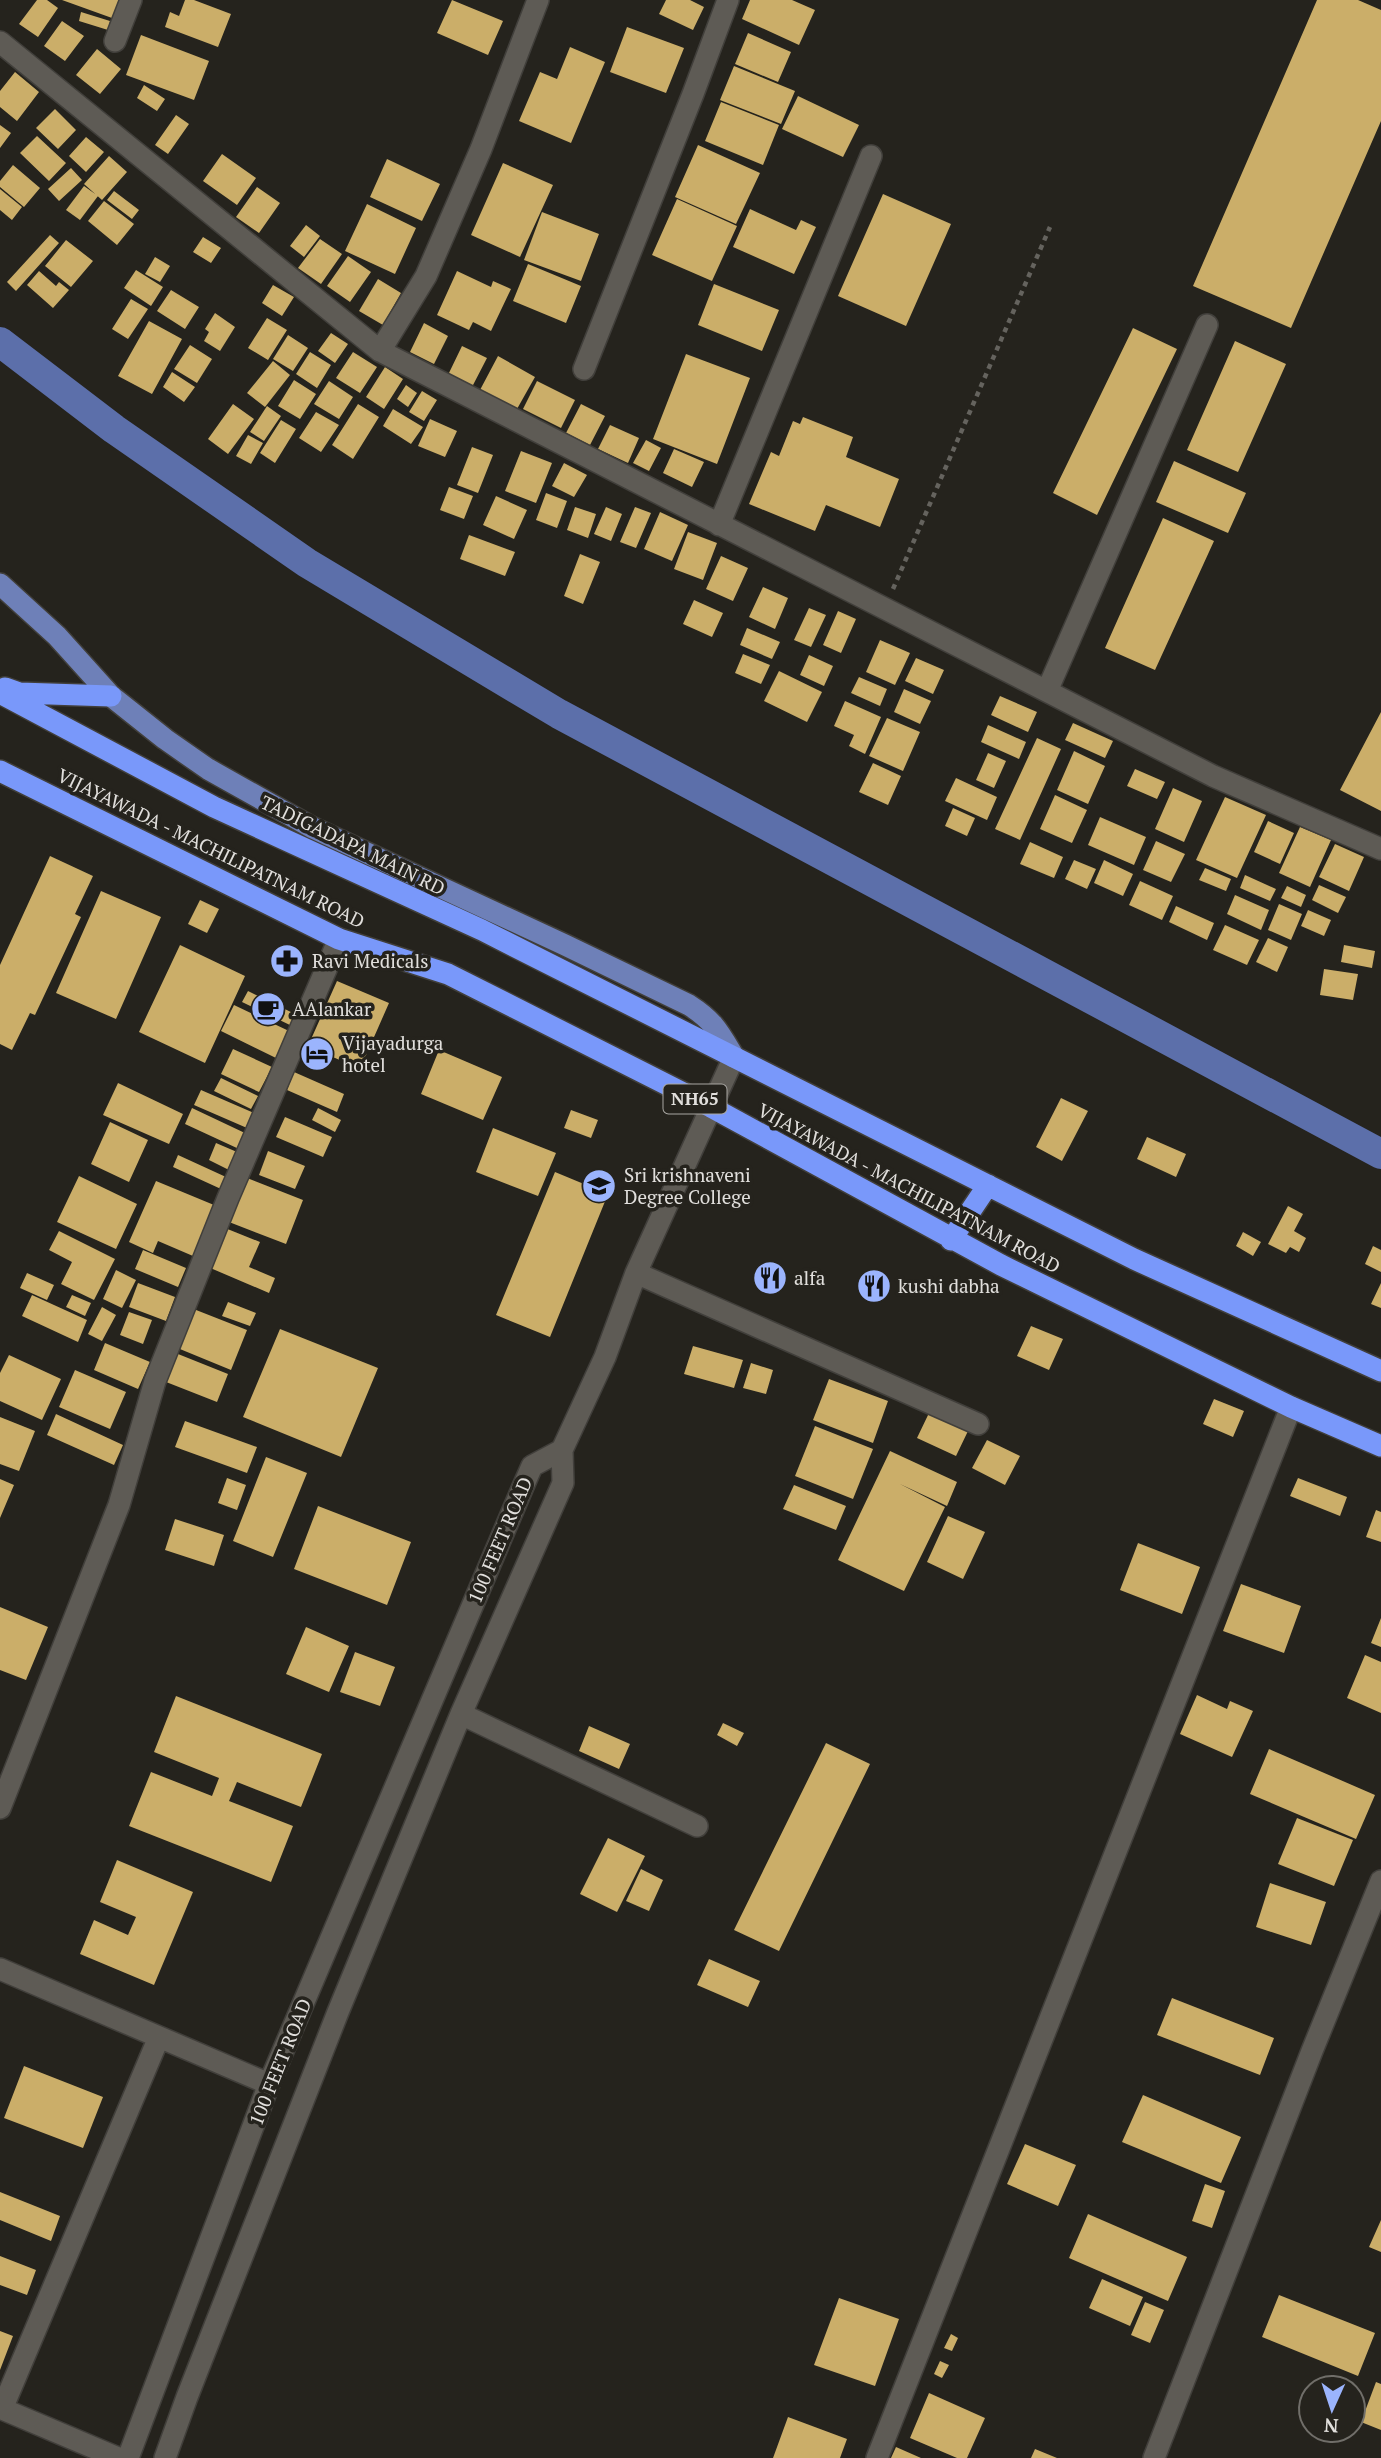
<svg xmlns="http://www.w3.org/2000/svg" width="1381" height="2458" viewBox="0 0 1381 2458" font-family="'PT Serif',serif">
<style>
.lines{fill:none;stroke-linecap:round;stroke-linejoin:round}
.canal{stroke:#5c6faa;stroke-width:30}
.building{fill:#cbae69}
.minor-casing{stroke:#413f3b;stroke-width:24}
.major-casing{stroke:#413f3b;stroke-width:24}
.highway-casing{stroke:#413f3b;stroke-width:24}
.path{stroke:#65635e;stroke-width:4.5;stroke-dasharray:5 5;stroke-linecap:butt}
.minor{stroke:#5e5b55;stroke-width:21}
.major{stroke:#6e80b8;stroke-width:21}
.highway{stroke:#7998fa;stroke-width:21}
.labels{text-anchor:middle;stroke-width:7;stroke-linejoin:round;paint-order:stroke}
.shield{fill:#25231d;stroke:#a9a7a3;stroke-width:2}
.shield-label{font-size:18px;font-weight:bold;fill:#e1dfdc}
.street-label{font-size:19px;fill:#e1dfdc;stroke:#25231d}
.poi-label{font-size:19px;fill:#e1dfdc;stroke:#25231d;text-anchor:start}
</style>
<rect width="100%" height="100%" fill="#25231d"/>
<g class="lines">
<path class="canal" d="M0,342L114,429L307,563L559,714L1381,1154"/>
</g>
<path class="building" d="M37,0H47L58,8L38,37L19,24Z
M62,0H119L112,18Z
M185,0H194L231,14L218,47L165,27L170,12L179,16Z
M452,0L503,21L488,55L437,33Z
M666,0H690L704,7L693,30L659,14Z
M750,0H792L815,10L799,45L742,19Z
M1317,0H1358L1381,10V121L1291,328L1193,286Z
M81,12L110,21L108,30L79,21Z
M62,21L84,36L65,61L44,46Z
M627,27L684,48L666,93L610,72Z
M748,33L791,52L778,82L735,64Z
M141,35L209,61L194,100L126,75Z
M570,47L605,62L571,143L519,121L540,72L557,79Z
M97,49L121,69L100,94L76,75Z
M734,66L795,91L781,124L720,100Z
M15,72L39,92L17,121L0,107V91Z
M144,85L165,99L157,111L137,98Z
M798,96L859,125L843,157L782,129Z
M721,102L779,125L763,165L705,141Z
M55,109L76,130L58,149L36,128Z
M176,115L189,124L168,154L155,145Z
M0,125L11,133L0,148Z
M37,136L66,163L49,181L20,153Z
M86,137L104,152L86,172L69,156Z
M698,145L760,173L736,224L675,197Z
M222,154L256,178L237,205L203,181Z
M109,156L127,172L102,200L84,184Z
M387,159L440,184L422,221L370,197Z
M503,163L553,185L520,257L471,235Z
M13,165L40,188L24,207L0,187V181Z
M71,168L82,180L59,201L48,189Z
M84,186L98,196L80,220L66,210Z
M257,187L280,203L259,233L236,217Z
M0,189L22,207L12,220L0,210Z
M114,191L139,210L132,219L107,200Z
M883,194L951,224L906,326L838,296Z
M677,199L737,226L712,281L652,255Z
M104,201L134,224L117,245L88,221Z
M367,204L416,228L395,274L345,251Z
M750,209L796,230L801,220L816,227L794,274L733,247Z
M542,212L599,234L581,281L524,260Z
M306,225L320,236L304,257L290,246Z
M50,235L59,243L16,291L7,282Z
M203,237L221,248L211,263L193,252Z
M320,239L342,254L321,284L298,268Z
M66,240L93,261L71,287L45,266Z
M348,256L371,272L350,302L327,286Z
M155,257L170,266L160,282L145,274Z
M528,264L581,286L566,323L513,301Z
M136,270L163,287L151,306L124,288Z
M39,271L56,286L59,282L69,290L53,308L27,285Z
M457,271L491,287L493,281L511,289L491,331L473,322L469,330L437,315Z
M378,279L401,293L383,325L359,311Z
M714,284L779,310L762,351L698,325Z
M273,285L294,297L282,316L262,303Z
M171,290L199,307L185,329L157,311Z
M131,299L148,309L128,339L112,329Z
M215,313L235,327L220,351L204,341L209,332L205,329Z
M267,318L287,330L268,360L248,348Z
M149,321L182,339L152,394L118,376Z
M424,323L448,336L434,364L410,352Z
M1133,328L1177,349L1097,515L1053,493Z
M331,333L348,344L335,363L318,351Z
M288,335L308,348L293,371L273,359Z
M1235,341L1286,364L1238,472L1187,450Z
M190,345L212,359L197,383L174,369Z
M462,346L487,358L472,387L448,375Z
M310,352L331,365L317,388L296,374Z
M353,352L377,367L360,393L336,378Z
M686,354L750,378L717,464L653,439Z
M498,356L535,377L517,409L480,390Z
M273,361L290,375L265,407L247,393Z
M385,367L403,379L384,409L366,397Z
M172,372L195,387L184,402L163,387Z
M294,380L316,394L300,419L278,406Z
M329,381L353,397L339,419L314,404Z
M537,381L575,400L561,428L523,409Z
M406,385L417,393L408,407L397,399Z
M422,391L437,400L424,421L409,412Z
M233,404L254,419L228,454L208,439Z
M358,404L379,417L353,459L332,445Z
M581,404L605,416L590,445L566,433Z
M267,406L281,416L264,441L250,432Z
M393,409L423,427L411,444L383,426Z
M316,412L339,425L321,452L299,438Z
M803,417L853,437L846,457L899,479L880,527L826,505L815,531L749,504L771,452L779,456L793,421L800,424Z
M430,419L457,431L445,457L418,446Z
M281,420L296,429L275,463L260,453Z
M610,425L639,438L628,463L598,449Z
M248,435L263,443L251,464L236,456Z
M646,440L661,448L649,471L633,463Z
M472,447L493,455L478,493L457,485Z
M674,449L704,462L692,487L663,473Z
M521,451L552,463L536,503L505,491Z
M1174,461L1246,493L1228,533L1156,502Z
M564,463L587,475L574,497L552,486Z
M449,487L473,496L464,519L440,510Z
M546,493L567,501L557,528L536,520Z
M496,496L527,510L514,539L483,525Z
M575,507L596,514L588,538L567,530Z
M606,507L622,514L611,541L594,534Z
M635,507L651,513L636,548L620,542Z
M660,512L688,525L672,561L644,549Z
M1163,518L1214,541L1155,670L1105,648Z
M688,532L717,543L703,580L674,569Z
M469,535L515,552L505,576L460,559Z
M580,554L600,562L583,604L564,596Z
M721,556L748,568L733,601L706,589Z
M763,587L788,598L775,629L749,617Z
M694,600L723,613L712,637L683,624Z
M809,608L826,615L811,647L794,640Z
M838,611L856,619L841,653L823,645Z
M747,628L780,642L772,659L740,645Z
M880,640L910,653L895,685L866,672Z
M743,654L770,665L761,684L735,673Z
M809,655L833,666L824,686L800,675Z
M916,658L944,670L933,694L905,681Z
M779,671L822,692L807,722L764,701Z
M859,677L887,689L880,706L851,693Z
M904,689L931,701L920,724L894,712Z
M1000,696L1037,712L1028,732L991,715Z
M845,701L881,717L865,754L849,746L854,735L834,726Z
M1381,712V811L1340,790Z
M887,718L920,732L903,771L869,756Z
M1073,723L1113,741L1105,758L1065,740Z
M988,725L1026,742L1019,759L981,742Z
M1037,738L1061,749L1020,840L995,829Z
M1074,751L1105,766L1088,804L1057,790Z
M988,753L1006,761L994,788L976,780Z
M873,763L901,776L888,805L859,792Z
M1135,769L1165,782L1157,799L1127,786Z
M956,778L997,797L987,820L945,801Z
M1173,788L1202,801L1184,842L1155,829Z
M1055,795L1087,810L1072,843L1040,829Z
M1225,797L1266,815L1237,878L1196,860Z
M953,808L975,818L967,836L945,826Z
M1100,817L1146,837L1134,865L1088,845Z
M1268,821L1294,833L1280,864L1254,852Z
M1300,827L1331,840L1310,887L1279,873Z
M1156,841L1185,854L1171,882L1143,870Z
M1030,842L1063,857L1054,878L1020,864Z
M1335,844L1364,857L1349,891L1319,877Z
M50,856L93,876L75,914L81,917L35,1015L30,1013L12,1050L0,1044V965Z
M1074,860L1096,869L1087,889L1065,879Z
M1104,860L1133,874L1123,896L1094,883Z
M1205,868L1231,879L1226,891L1199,880Z
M1245,875L1276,889L1270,901L1240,888Z
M1140,881L1173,896L1162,920L1129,905Z
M1319,885L1346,897L1338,913L1312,900Z
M1287,886L1306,895L1301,907L1281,898Z
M101,891L161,917L116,1019L56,993Z
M1235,895L1269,910L1261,930L1227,914Z
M200,900L219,909L207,933L188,924Z
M1279,904L1302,914L1291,940L1268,930Z
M1176,906L1214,923L1207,940L1169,922Z
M1308,910L1331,920L1324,936L1301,926Z
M1225,925L1259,940L1247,965L1213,950Z
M1268,938L1288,947L1277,972L1256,962Z
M180,945L245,976L205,1063L139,1032Z
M1344,945L1375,951L1372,968L1341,962Z
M1324,969L1358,974L1353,1000L1320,995Z
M337,981L389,1003L360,1069L308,1046Z
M248,991L297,1015L292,1026L242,1002Z
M234,1005L289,1031L276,1058L221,1031Z
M233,1049L272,1067L259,1092L221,1074Z
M439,1050L502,1077L483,1120L421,1094Z
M294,1072L344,1094L337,1112L287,1090Z
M221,1078L258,1096L251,1109L214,1091Z
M118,1083L183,1114L169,1144L103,1115Z
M201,1090L254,1113L247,1128L194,1105Z
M1061,1098L1088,1111L1062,1161L1036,1147Z
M192,1108L247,1134L239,1149L185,1124Z
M318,1108L341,1120L335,1132L312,1120Z
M571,1110L598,1120L591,1138L564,1128Z
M285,1117L332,1137L323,1157L276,1137Z
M110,1122L148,1140L129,1182L91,1164Z
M493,1128L556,1153L538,1196L476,1172Z
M1147,1137L1186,1154L1176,1177L1137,1159Z
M216,1143L237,1152L229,1170L209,1160Z
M268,1151L305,1166L295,1189L259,1175Z
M178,1155L226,1177L221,1189L173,1167Z
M555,1172L608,1194L550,1337L496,1315Z
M79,1176L137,1204L116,1249L57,1222Z
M247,1178L303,1200L286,1244L229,1222Z
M156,1181L214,1205L193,1256L158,1241L153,1253L129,1242Z
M1288,1206L1303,1214L1294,1231L1306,1238L1299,1252L1290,1247L1286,1253L1268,1244Z
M225,1228L260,1242L249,1267L275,1278L269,1293L208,1267Z
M59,1231L115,1259L94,1300L61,1284L72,1262L49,1250Z
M1243,1232L1261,1242L1253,1256L1236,1246Z
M1373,1246L1381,1250V1272L1365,1264Z
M143,1250L186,1268L178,1287L135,1269Z
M116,1270L136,1280L122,1308L103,1299Z
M27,1273L54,1285L47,1300L20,1288Z
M138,1283L175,1297L166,1321L129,1307Z
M1381,1283V1308L1371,1304Z
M32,1295L87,1320L78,1342L22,1316Z
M72,1295L91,1303L85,1316L66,1307Z
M228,1302L256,1313L250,1326L222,1316Z
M102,1307L116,1315L102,1341L88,1334Z
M191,1308L247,1330L231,1370L175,1347Z
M129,1312L152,1320L143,1344L120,1335Z
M1031,1326L1063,1339L1049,1370L1017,1356Z
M280,1329L378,1368L341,1457L243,1417Z
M105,1343L150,1362L138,1389L94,1370Z
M693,1346L743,1360L734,1388L684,1374Z
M173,1352L228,1374L217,1402L161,1380Z
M9,1355L61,1379L42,1420L0,1401V1373Z
M751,1363L773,1370L766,1394L743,1388Z
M75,1370L126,1392L110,1429L59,1407Z
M829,1379L888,1401L873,1443L813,1420Z
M1214,1399L1244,1411L1233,1437L1203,1424Z
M929,1413L968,1431L956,1456L917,1438Z
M56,1414L123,1445L114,1465L47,1435Z
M0,1417L35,1431L19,1471L0,1464Z
M185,1421L257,1447L247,1473L175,1447Z
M815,1426L873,1449L853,1499L795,1476Z
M987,1440L1020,1456L1005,1485L972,1468Z
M890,1451L957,1482L947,1506L900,1484L945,1507L904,1591L838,1560Z
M266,1457L307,1473L273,1557L233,1541Z
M227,1478L246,1485L237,1510L218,1503Z
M1298,1478L1347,1497L1340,1516L1290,1496Z
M0,1479L14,1485L0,1518Z
M794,1485L846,1506L836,1530L783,1509Z
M318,1506L411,1542L387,1605L294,1569Z
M1376,1510L1381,1512V1542L1366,1537Z
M948,1516L985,1532L963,1579L927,1562Z
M175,1519L224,1535L214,1566L165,1550Z
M1138,1543L1200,1567L1182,1614L1120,1590Z
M1241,1584L1301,1606L1284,1653L1223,1631Z
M0,1607L48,1627L26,1680L0,1670Z
M1381,1618V1647L1371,1643Z
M306,1627L349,1646L329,1692L286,1674Z
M355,1652L395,1667L380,1706L340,1692Z
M1365,1655L1381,1662V1713L1347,1698Z
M1197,1695L1227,1709L1230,1701L1253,1711L1232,1757L1180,1734Z
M176,1696L322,1754L301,1807L237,1782L229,1801L293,1826L271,1882L129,1826L151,1772L212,1796L219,1778L154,1752Z
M723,1723L744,1733L737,1746L717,1735Z
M589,1726L630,1744L619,1769L579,1751Z
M826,1743L870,1764L779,1951L734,1930Z
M1269,1749L1375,1795L1356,1839L1250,1794Z
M1297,1818L1353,1840L1334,1886L1278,1864Z
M608,1838L645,1856L617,1912L580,1894Z
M117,1860L193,1892L154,1985L80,1954L94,1920L128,1935L136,1917L100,1902Z
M641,1869L663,1880L649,1911L626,1901Z
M1270,1883L1326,1902L1311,1945L1256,1927Z
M709,1959L760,1981L748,2007L697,1985Z
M1172,1998L1274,2038L1260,2075L1157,2035Z
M24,2066L103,2097L83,2148L4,2118Z
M1143,2095L1241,2137L1221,2183L1122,2142Z
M1025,2144L1076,2165L1058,2206L1007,2184Z
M1205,2184L1225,2191L1212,2228L1192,2221Z
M0,2192L60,2216L51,2241L0,2220Z
M1088,2214L1187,2257L1168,2301L1069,2258Z
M1381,2220V2252L1369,2247Z
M0,2256L36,2270L27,2295L0,2285Z
M1102,2279L1143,2297L1130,2326L1089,2308Z
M1279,2295L1375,2333L1358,2376L1262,2337Z
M839,2298L899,2319L875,2386L814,2365Z
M1145,2302L1164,2310L1150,2343L1131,2335Z
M0,2331L13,2336L0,2370Z
M951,2334L958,2338L952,2351L944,2348Z
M940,2361L949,2365L942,2378L934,2374Z
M1376,2382L1381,2384V2430L1361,2422Z
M929,2393L985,2418L967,2458H957L910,2438Z
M788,2417L847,2439L840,2458H773Z
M896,2447L921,2458H891Z
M1035,2449L1057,2458H1031Z"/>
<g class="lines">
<g class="minor-casing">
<path id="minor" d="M115,41L131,0
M0,42L380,351L1213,776L1381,849
M380,351L426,276L481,149L538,0
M584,369L693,94L728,0
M719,525L871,156
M1047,691L1207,325
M636,1273L978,1424
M461,1714L697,1826
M0,1808L119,1505L155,1381L228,1198L339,939
M0,1969L269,2084
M0,2408L118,2458
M2,2409L159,2037
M128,2458L269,2084L522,1489L532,1466L562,1450
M165,2458L187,2397L338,2012L461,1714L563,1483L562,1450L605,1357L636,1273L734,1057
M877,2458L1291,1407
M1154,2458L1312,2051L1381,1881"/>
</g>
<g class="major-casing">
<path id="major" d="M0,584L57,636L111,696L165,739L208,769L313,828L565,945L689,1005C714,1021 719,1032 734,1057"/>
</g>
<g class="highway-casing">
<path id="highway" d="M5,688L19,693L111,696
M0,693L214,807L482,930L1134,1259L1381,1371
M0,771L339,939L448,974L711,1107L1001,1265L1291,1407L1381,1446
M951,1240L988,1185"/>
</g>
<path class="path" d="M893,589L1050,227"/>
<use href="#minor" class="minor"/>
<use href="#major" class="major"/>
<use href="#highway" class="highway"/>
</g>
<defs>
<g id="pharmacy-disc" transform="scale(1.75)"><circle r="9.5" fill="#9bb4fd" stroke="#25231d"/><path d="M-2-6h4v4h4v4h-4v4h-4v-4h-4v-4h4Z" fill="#111"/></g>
<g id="cafe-disc" transform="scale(1.75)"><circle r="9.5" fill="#9bb4fd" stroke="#25231d"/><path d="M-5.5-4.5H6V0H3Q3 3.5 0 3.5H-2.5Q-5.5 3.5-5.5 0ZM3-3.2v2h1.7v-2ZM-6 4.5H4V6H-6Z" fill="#111"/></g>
<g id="hotel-disc" transform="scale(1.75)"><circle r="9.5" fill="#9bb4fd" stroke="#25231d"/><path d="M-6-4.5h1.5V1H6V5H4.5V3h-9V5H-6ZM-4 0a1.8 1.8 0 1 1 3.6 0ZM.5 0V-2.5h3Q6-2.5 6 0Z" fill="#111"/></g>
<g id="university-disc" transform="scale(1.75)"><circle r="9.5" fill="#9bb4fd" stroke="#25231d"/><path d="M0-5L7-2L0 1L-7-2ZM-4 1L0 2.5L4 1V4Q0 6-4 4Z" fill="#111"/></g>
<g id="restaurant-disc" transform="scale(1.75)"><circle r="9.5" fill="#9bb4fd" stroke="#25231d"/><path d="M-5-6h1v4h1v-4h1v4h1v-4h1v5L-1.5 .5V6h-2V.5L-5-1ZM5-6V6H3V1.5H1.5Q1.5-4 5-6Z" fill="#111"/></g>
</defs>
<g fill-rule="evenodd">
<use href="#pharmacy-disc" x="287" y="961"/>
<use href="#cafe-disc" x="268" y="1009"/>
<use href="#hotel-disc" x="317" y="1054"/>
<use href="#university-disc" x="599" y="1186"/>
<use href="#restaurant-disc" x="770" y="1278"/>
<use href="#restaurant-disc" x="874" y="1286"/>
</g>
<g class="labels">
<rect class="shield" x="663.5" y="1084.5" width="63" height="29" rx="5"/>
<g class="shield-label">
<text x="695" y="1105">NH65</text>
</g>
<g class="street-label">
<text transform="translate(353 845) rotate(26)" y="7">TADIGADAPA MAIN RD</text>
<text transform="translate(211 848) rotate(26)" y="7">VIJAYAWADA - MACHILIPATNAM ROAD</text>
<text transform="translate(909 1188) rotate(28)" y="7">VIJAYAWADA - MACHILIPATNAM ROAD</text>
<text transform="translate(500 1540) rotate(-67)" y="7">100 FEET ROAD</text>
<text transform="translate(280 2062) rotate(-68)" y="7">100 FEET ROAD</text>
</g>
<g class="poi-label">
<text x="312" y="968">Ravi Medicals</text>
<text x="292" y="1016">AAlankar</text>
<text x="342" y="1050">Vijayadurga<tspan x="342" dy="22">hotel</tspan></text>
<text x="624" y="1182">Sri krishnaveni<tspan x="624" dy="22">Degree College</tspan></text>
<text x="794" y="1285">alfa</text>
<text x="898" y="1293">kushi dabha</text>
</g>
</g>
<g transform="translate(1332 2409) rotate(183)"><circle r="33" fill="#25231d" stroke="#706e69" stroke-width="2"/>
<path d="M0-5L12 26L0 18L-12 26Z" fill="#9bb4fd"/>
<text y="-10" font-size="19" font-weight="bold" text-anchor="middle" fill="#e1dfdc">N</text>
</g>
</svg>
